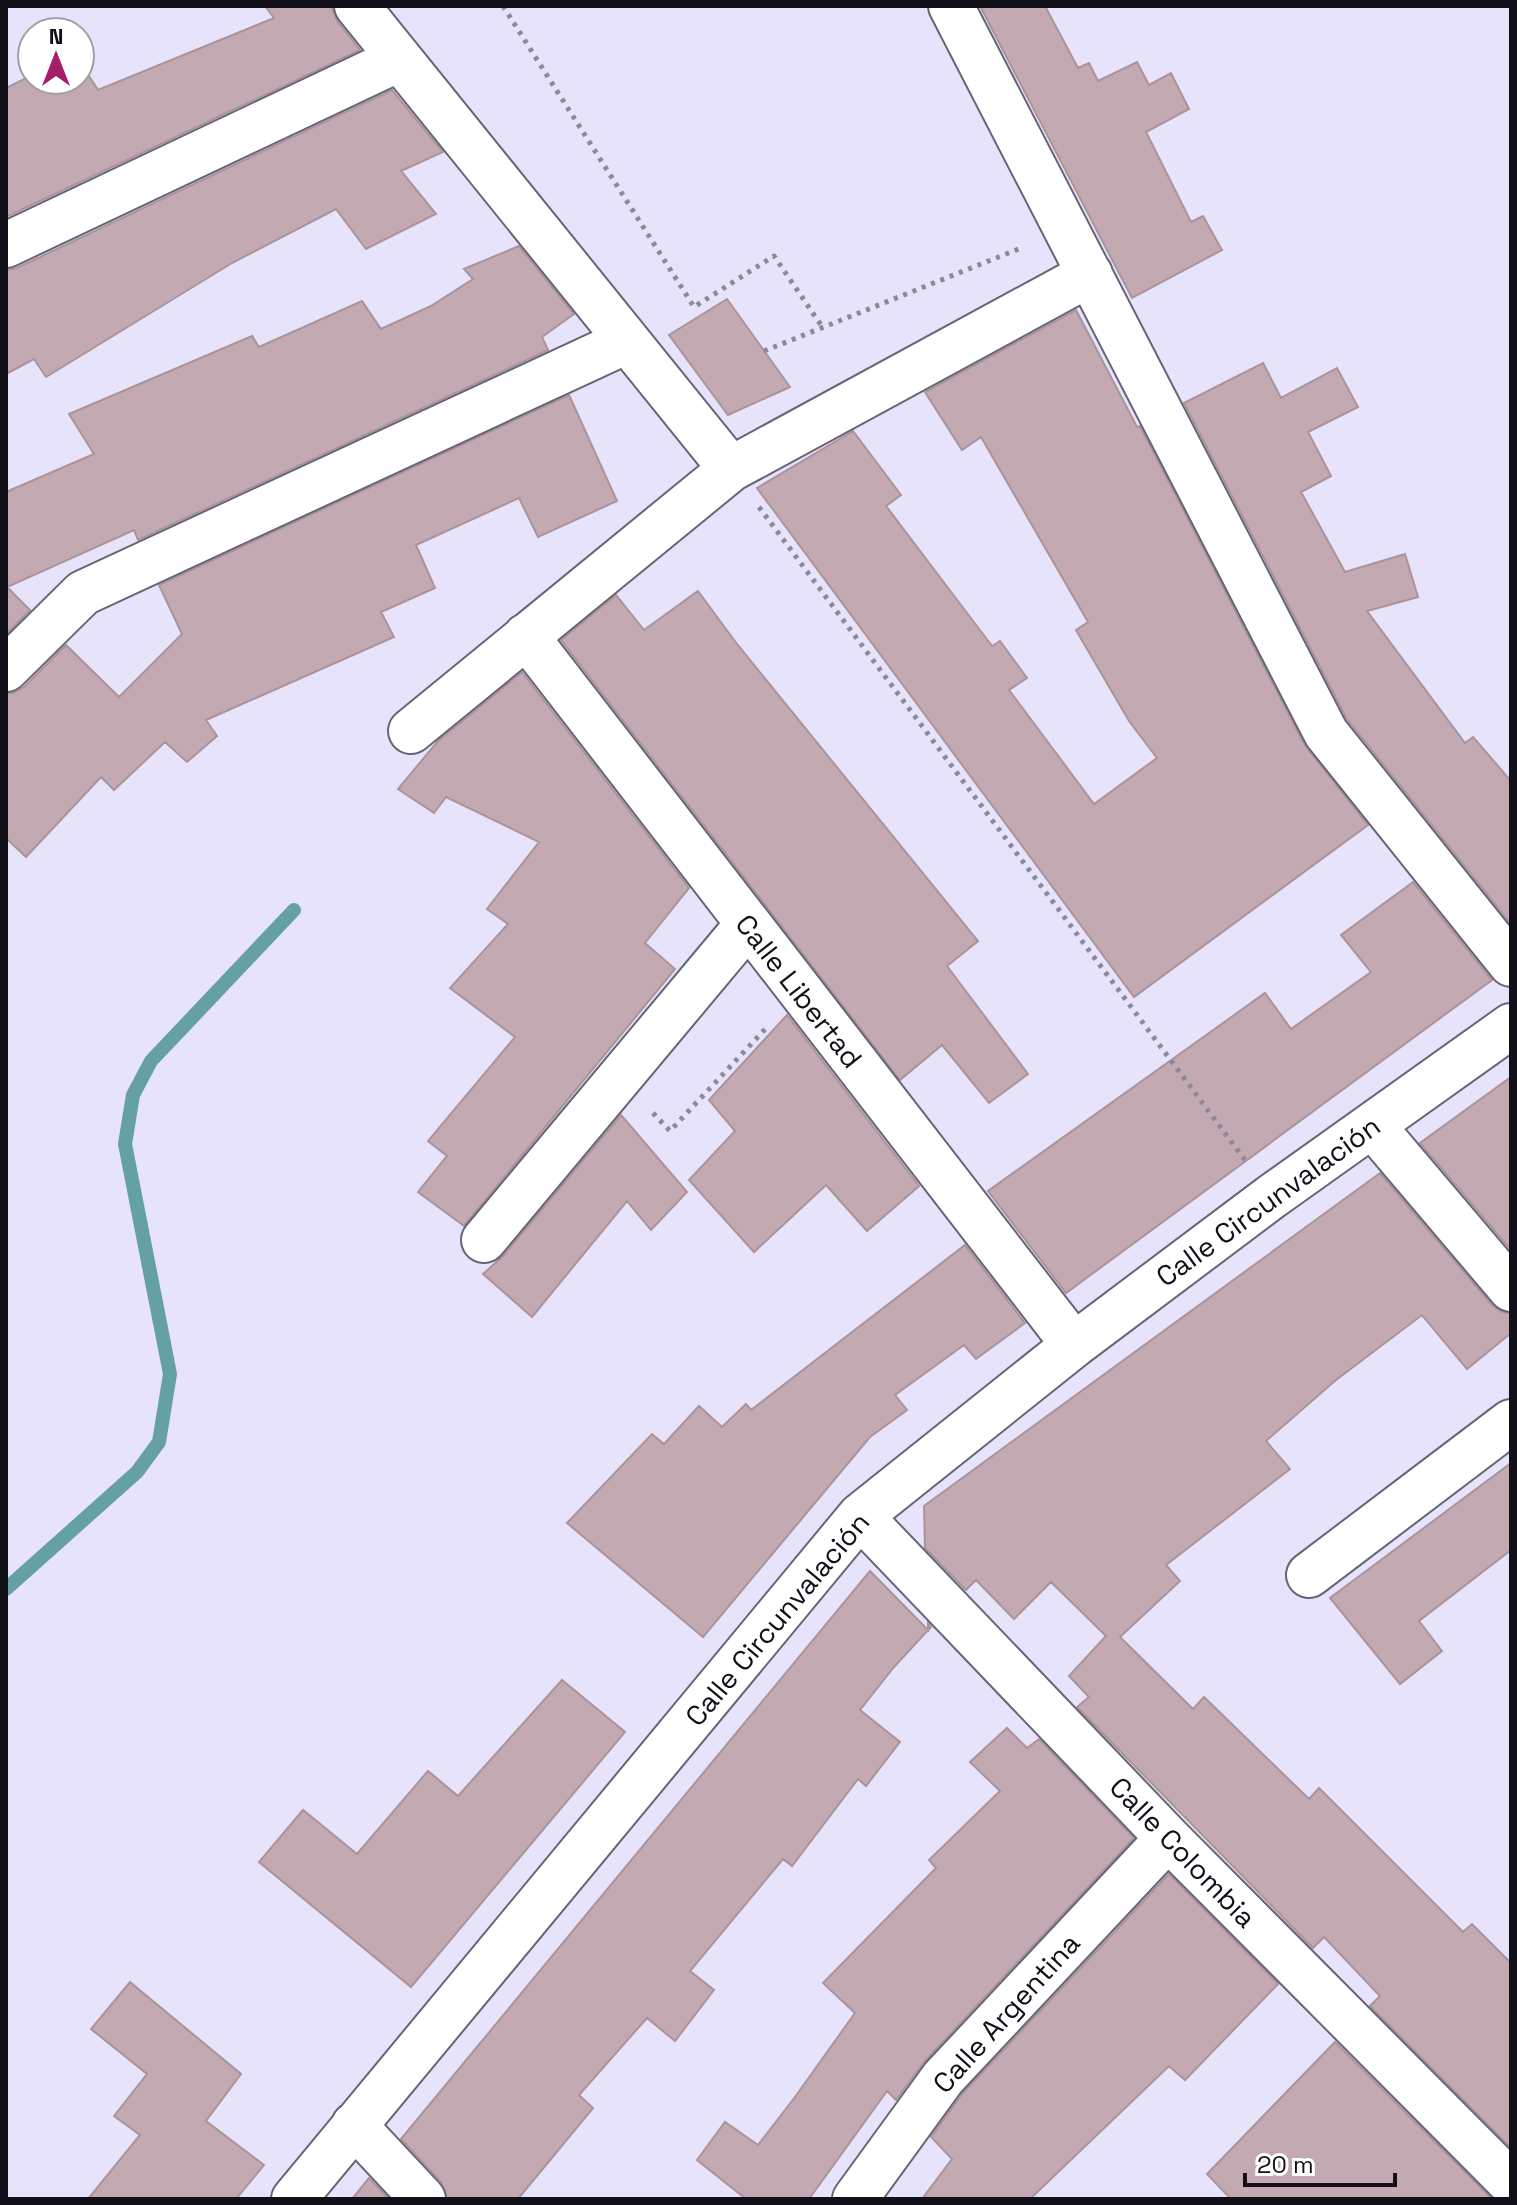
<svg xmlns="http://www.w3.org/2000/svg" width="1517" height="2205" viewBox="0 0 1517 2205" font-family="'Space Grotesk',sans-serif">
<style>
.lines{fill:none;stroke-linecap:round;stroke-linejoin:round}
.stream{stroke:#65a0a5;stroke-width:14}
.building{fill:#c3aab2;stroke:#ab939a;stroke-width:2}
.minor-casing{stroke:#676478;stroke-width:48}
.path{stroke:#8c899a;stroke-width:5;stroke-dasharray:4 6;stroke-linecap:butt}
.minor{stroke:#fff;stroke-width:44}
.labels{text-anchor:middle;stroke-width:7;stroke-linejoin:round;paint-order:stroke}
.street-label{font-size:28px;fill:#111018;stroke:#fff}
</style>
<rect width="100%" height="100%" fill="#e6e3fa"/>
<g class="lines">
<path class="stream" d="M6,1589L137,1472L159,1442L170,1374L125,1144L133,1095L151,1061L294,910"/>
</g>
<path class="building" d="M265,6H331L338,22L360,50L6,217V88L32,75V80H80V62L98,90L274,18Z
M980,6H1045L1078,68L1089,63L1098,81L1137,62L1149,85L1171,73L1189,109L1146,132L1191,222L1203,216L1222,250L1132,298Z
M392,90L443,152L401,171L436,214L366,249L336,209L232,263L46,377L34,359L6,374V270L17,268Z
M519,246L574,314L542,337L548,350L138,540L134,530L7,587L30,610L6,634V492L94,454L69,414L252,336L259,347L362,301L381,329L431,306L473,279L464,269Z
M727,299L790,387L728,415L669,335Z
M1076,310L1137,427L1140,426L1304,744L1368,825L1134,997L757,488L853,431L901,495L886,506L992,646L1000,641L1027,678L1009,690L1094,804L1157,758L1129,721L1076,630L1088,622L981,437L962,450L925,392Z
M1263,363L1281,398L1337,368L1358,407L1308,432L1331,476L1301,492L1345,572L1405,554L1418,597L1367,611L1465,743L1473,737L1511,781V924L1347,719L1184,403Z
M569,395L617,501L538,537L519,498L416,545L435,588L381,612L394,637L206,720L217,736L187,762L165,742L114,790L101,777L26,857L6,838V693H13L24,687L66,645L119,697L182,634L159,585Z
M698,591L737,644L978,941L947,966L1028,1074L989,1103L942,1045L900,1080L561,640L616,595L644,630Z
M522,672L689,888L645,943L675,969L464,1226L418,1192L447,1156L428,1141L515,1037L450,988L508,924L487,909L539,842L446,797L434,813L398,789L438,741Z
M1413,882L1492,980L1066,1293L988,1191L1265,993L1291,1029L1371,972L1341,935Z
M787,1015L919,1186L867,1231L826,1185L754,1252L689,1180L735,1131L709,1100Z
M1511,1077V1250L1420,1143Z
M621,1115L687,1192L651,1230L627,1201L532,1317L483,1274L503,1256Z
M1380,1173L1492,1305L1502,1312L1511,1313V1333L1467,1369L1422,1315L1336,1380L1266,1441L1290,1469L1166,1565L1180,1581L1120,1637L1193,1709L1204,1697L1309,1799L1319,1788L1463,1932L1472,1924L1511,1963V2148L1370,2006L1380,1996L1324,1937L1313,1948L1077,1707L1089,1697L1069,1676L1106,1636L1051,1582L1014,1619L976,1580L966,1590L925,1548L924,1506Z
M965,1245L1025,1323L976,1359L964,1345L895,1395L907,1410L870,1437L703,1637L567,1523L652,1434L664,1444L699,1406L722,1427L746,1404L751,1410Z
M1511,1463V1550L1419,1621L1442,1651L1400,1684L1330,1598Z
M870,1571L928,1630V1623L931,1627L894,1667L860,1710L900,1742L866,1786L858,1779L792,1866L783,1859L690,1971L714,1990L675,2041L647,2018L579,2095L593,2108L518,2199H447L441,2182L401,2139Z
M562,1680L625,1732L411,1987L259,1862L303,1810L357,1854L428,1771L458,1796Z
M1007,1728L1027,1748L1039,1739L1134,1838L925,2061L896,2100L887,2091L809,2199H746L697,2160L725,2122L758,2145L795,2097L855,2013L823,1983L936,1868L929,1860L1000,1791L970,1762Z
M1169,1874L1278,1984L1185,2080L1169,2066L1030,2199H922L952,2159L931,2137L962,2094Z
M130,1982L241,2074L206,2121L264,2165L236,2199H88L140,2135L114,2116L147,2074L91,2029Z
M1335,2042L1492,2199H1231L1207,2174Z
M369,2178L389,2199H352Z"/>
<g class="lines">
<g class="minor-casing">
<path id="minor" d="M357,6L731,469
M951,6L1326,733L1511,964
M6,245L399,59
M526,636L1074,1345
M6,669L83,593L627,341
M411,731L731,469L1090,274
M1372,1125L1511,1289
M484,1240L748,924
M860,1516L1168,1838L1511,2183
M1309,1575L1511,1422
M354,2125L423,2199
M294,2199L860,1516L1074,1345L1271,1197L1511,1026
M855,2199L943,2078L1168,1838"/>
</g>
<path class="path" d="M503,6L694,307L774,256L823,328
M764,351L1021,248
M759,507L1245,1160
M653,1113L670,1131L769,1025"/>
<use href="#minor" class="minor"/>
</g>
<g class="labels">
<g class="street-label">
<text transform="translate(799 991) rotate(52)" y="10">Calle Libertad</text>
<text transform="translate(1268 1201) rotate(-36)" y="10">Calle Circunvalación</text>
<text transform="translate(777 1619) rotate(-50)" y="10">Calle Circunvalación</text>
<text transform="translate(1183 1852) rotate(46)" y="10">Calle Colombia</text>
<text transform="translate(1006 2013) rotate(-48)" y="10">Calle Argentina</text>
</g>
</g>
<rect width="1517" height="2205" fill="none" stroke="#111018" stroke-width="16"/>
<g transform="translate(56 56)"><circle r="38" fill="#ffffff" stroke="#a09fa3" stroke-width="2"/>
<path d="M0-6L14 30L0 20L-14 30Z" fill="#a41e6a"/>
<text y="-12" font-size="22" font-weight="bold" text-anchor="middle" fill="#111018">N</text>
</g>
<path d="M1245 2173v12h150v-12" fill="none" stroke="#111018" stroke-width="4"/>
<text x="1257" y="2173" font-size="24" fill="#111018" stroke="#ffffff" stroke-width="6" paint-order="stroke">20 m</text>
</svg>
